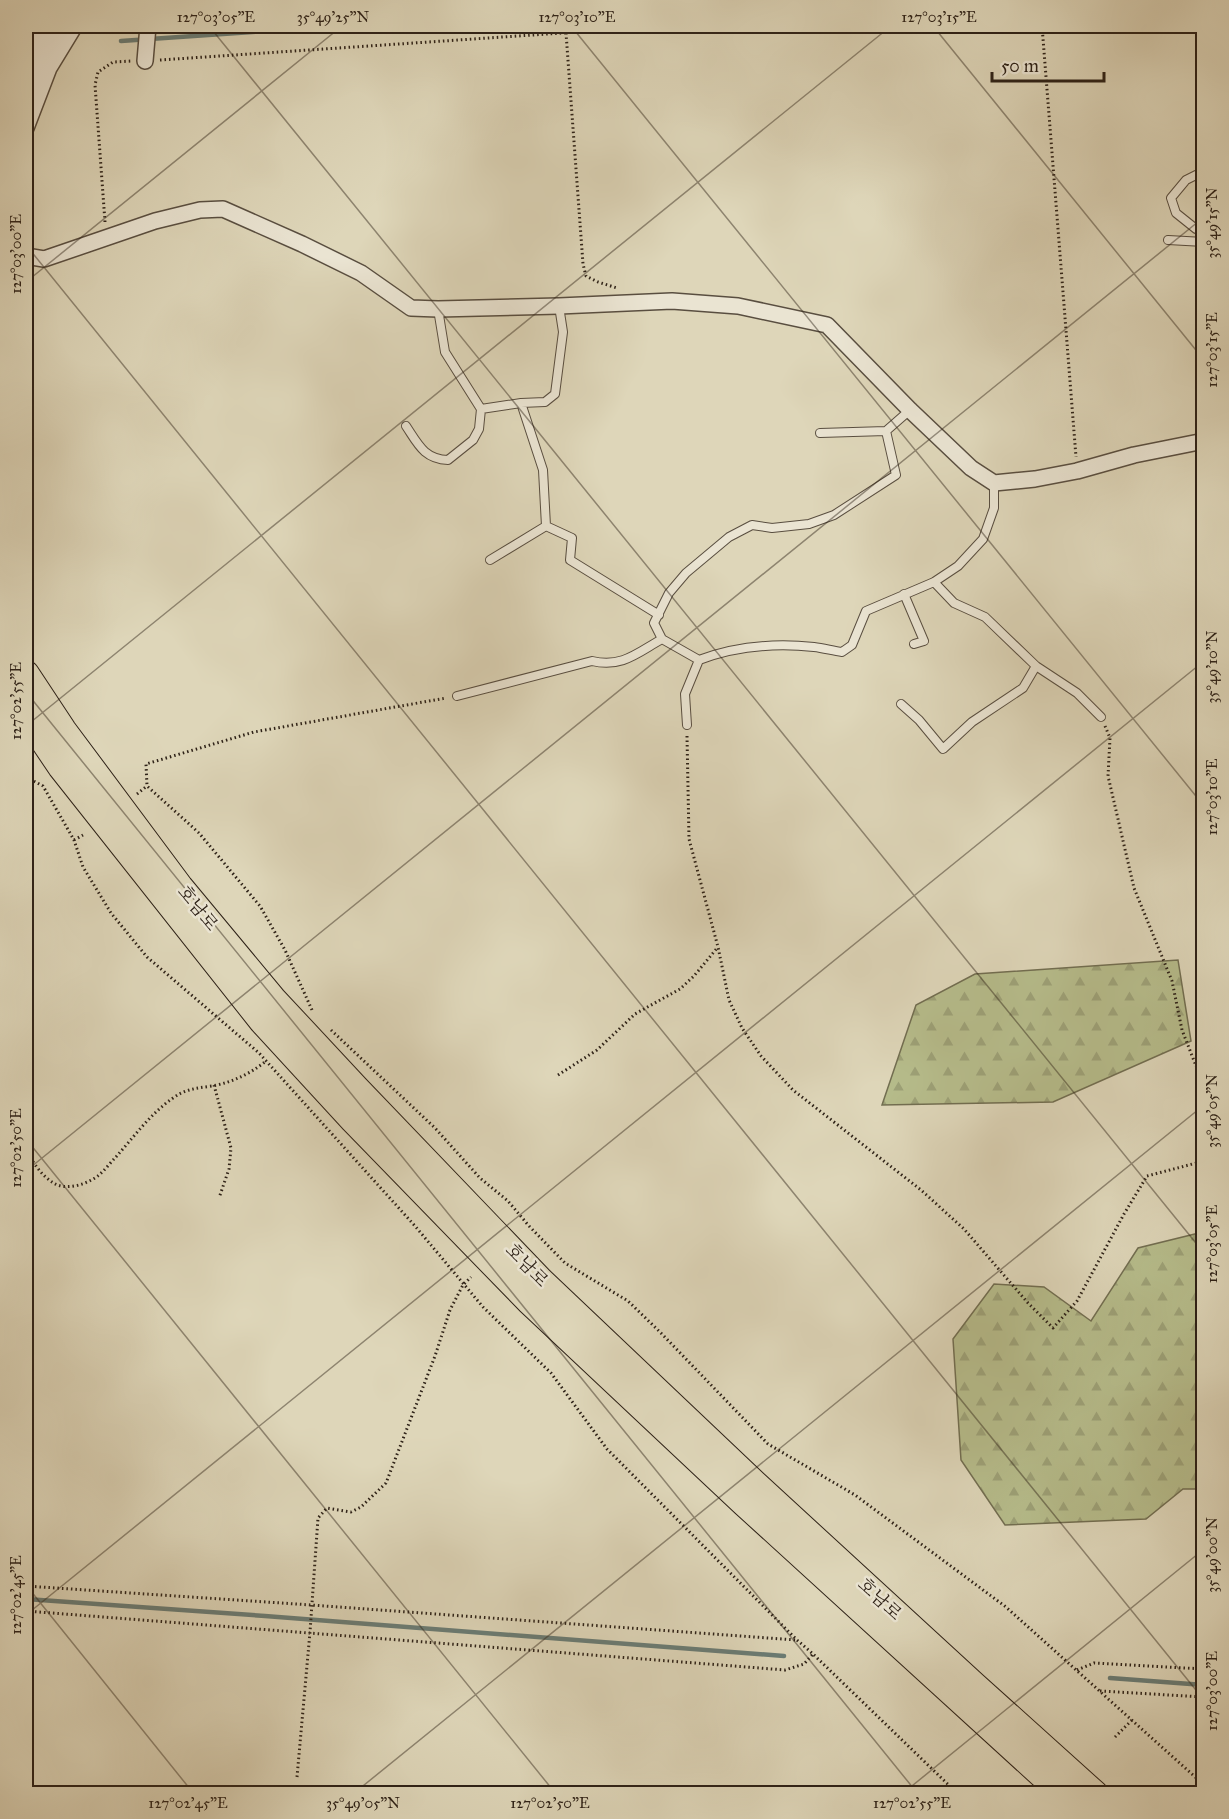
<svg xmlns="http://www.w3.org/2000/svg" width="1229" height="1819" viewBox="0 0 1229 1819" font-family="'IM FELL Great Primer','Noto Serif KR',serif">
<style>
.forest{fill:url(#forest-firs);stroke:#726e51;stroke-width:1.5}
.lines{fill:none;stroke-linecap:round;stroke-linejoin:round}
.stream{stroke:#6a7c75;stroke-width:4.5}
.service-casing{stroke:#594e40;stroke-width:10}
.minor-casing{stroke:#594e40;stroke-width:18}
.secondary-casing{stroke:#2d2117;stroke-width:26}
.trunk-casing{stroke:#2d2117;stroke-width:28}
.path{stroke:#2d2117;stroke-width:3;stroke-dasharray:1.5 3;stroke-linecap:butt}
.service{stroke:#eae4d2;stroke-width:8}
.minor{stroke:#eae4d2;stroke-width:15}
.secondary{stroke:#eae4d2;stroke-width:22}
.trunk{stroke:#ded6b9;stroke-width:26}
.ticks{fill:none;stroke:#2d2117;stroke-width:1.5;stroke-opacity:0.45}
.labels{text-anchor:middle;stroke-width:5;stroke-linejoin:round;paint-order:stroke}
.street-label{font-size:18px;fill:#2d2117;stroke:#eae4d2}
.neatline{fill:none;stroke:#2d2117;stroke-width:2}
.ticks-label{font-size:15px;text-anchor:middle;fill:#2d2117}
</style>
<defs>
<pattern id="forest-firs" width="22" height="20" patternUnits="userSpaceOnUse" patternTransform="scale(1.5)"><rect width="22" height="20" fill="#b6bc8b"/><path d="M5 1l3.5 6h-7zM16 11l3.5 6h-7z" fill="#9da177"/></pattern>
</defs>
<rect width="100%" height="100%" fill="#ded6b9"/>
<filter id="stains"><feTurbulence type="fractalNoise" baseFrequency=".00333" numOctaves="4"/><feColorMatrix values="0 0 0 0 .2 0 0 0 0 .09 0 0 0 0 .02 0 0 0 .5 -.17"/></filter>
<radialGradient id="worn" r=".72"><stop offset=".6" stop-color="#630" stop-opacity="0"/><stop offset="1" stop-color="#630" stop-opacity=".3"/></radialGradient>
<path class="forest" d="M1178,960L1191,1041L1053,1102L882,1105L916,1005L975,974Z
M1203,1232V1489H1183L1146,1519L1005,1525L961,1460L953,1339L994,1284L1044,1287L1091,1321L1138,1248Z"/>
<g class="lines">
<path class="stream" d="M121,41L338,26
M26,1599L265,1616L784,1656
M1110,1678L1204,1685"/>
<g class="service-casing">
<path id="service" d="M1198,174L1186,180L1171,198L1176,213L1196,229L1204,230
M1168,240L1204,242
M521,403L543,470L546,526L572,538L570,560L659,615
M481,409L521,403L545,402L555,394L563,332L559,306
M406,426C418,444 424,459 448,460L473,440L479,429L481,409L445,352L438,309
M820,433L886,431
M490,560L546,526
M904,594L924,641L914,644
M699,660C736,646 775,643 814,647C824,648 833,651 842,652L852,645L866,611L934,582L958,566L983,539L994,508V483
M1036,666L1077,693L1101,717
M457,696L592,661C622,668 637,653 662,639
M901,704L919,720L943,749L972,722L1023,688L1036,666L985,617L954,603L934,582
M687,725L685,694L699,660L662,639L654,623L669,593L686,573L729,537L752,525L772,528L809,524L834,515L896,475L886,431L910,410"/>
</g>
<g class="minor-casing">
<path id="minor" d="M145,61L148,26
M26,128L49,68L74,27L72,26
M26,256L44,259L155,221L200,210L223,209L302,244L361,273L411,308L438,309L559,306L672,301L738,306L827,325L910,410L971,468L994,483L1035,479L1077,471L1134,455L1204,441"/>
</g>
<g class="secondary-casing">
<path id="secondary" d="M26,51L42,26
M26,80L62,26"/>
</g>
<g class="trunk-casing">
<path id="trunk" d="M26,674L63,730L180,887L273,999L356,1088L541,1281L754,1483L974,1685L1095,1794
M26,715L61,767L262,1021L353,1120L529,1301L744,1503L1063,1794"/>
</g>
<path class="path" d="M1042,26L1076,457
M566,33L583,264L586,276L598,282L617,288
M160,60L667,26
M105,222L95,85L98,72L113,62L132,61
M1105,726L1110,738L1108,776L1134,888L1172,981L1182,1030L1198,1071L1204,1079
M687,736L689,839L718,947L729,1000L742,1028L761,1056L793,1090L921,1190L964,1229L1028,1303L1053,1328L1077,1301L1124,1214L1147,1176L1204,1161
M26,777L43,786L74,840L83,867L111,913L147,957L259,1053L415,1226L483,1307L551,1373L607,1449L797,1640L813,1654L958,1794
M137,794L147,786
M74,840L83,835
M312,1010L285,950L260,906L199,833L147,786L146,764L254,732L446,698
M331,1030L435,1128L480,1178L508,1201L529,1226L565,1263L628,1301L660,1332L768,1444L855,1495L1006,1607L1204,1785
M558,1075L597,1050L635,1014L680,989L694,976L718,947
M214,1085L231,1148L229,1169L219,1198
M26,1150C32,1161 41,1175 52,1182C65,1192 88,1184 99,1175C105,1170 110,1163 115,1158C133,1138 151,1113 173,1098C185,1089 198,1088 212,1086C233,1082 250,1074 266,1061
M26,1586L311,1605L796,1640
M26,1611L785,1670L804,1664L813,1654
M1077,1670L1094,1663L1204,1669
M1100,1691L1204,1697
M1115,1737L1132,1720
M297,1777L310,1632L318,1518L327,1508L351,1512L361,1507L386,1483L435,1356L450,1310L463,1285L471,1277"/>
<use href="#service" class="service"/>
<use href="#minor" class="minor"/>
<use href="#secondary" class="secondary"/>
<use href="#trunk" class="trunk"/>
</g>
<path class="ticks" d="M209,26L1204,1253M571,26L1204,806M933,26L1204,360M26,245L1204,1700M26,282L342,26M26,692L918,1794M26,726L891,26M26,1139L556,1794M26,1171L1204,217M26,1585L194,1794M26,1615L1204,661M353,1794L1204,1105M902,1794L1204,1549"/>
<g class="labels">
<g class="street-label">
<text transform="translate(198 908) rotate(51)" y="6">호남로</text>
<text transform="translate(527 1265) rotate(46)" y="6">호남로</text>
<text transform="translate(880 1599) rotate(43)" y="6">호남로</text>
</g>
</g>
<rect width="1229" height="1819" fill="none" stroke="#ded6b9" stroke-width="66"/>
<path d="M992 72v9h112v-9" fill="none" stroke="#2d2117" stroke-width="3"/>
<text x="1001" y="72" font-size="18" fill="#2d2117" stroke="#eae4d2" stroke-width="4.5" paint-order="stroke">50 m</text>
<rect x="33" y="33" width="1163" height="1753" class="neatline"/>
<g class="ticks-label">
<text x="216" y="22">127°03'05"E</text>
<text x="333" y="22">35°49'25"N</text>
<text x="577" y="22">127°03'10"E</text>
<text x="939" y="22">127°03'15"E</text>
<text transform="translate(1212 223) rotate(-90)" y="5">35°49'15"N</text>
<text transform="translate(16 254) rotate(-90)" y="5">127°03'00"E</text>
<text transform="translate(1212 350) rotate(-90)" y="5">127°03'15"E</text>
<text transform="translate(1212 667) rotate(-90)" y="5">35°49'10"N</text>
<text transform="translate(16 701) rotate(-90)" y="5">127°02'55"E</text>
<text transform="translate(1212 797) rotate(-90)" y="5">127°03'10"E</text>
<text transform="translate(1212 1111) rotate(-90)" y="5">35°49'05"N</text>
<text transform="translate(16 1148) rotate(-90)" y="5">127°02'50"E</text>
<text transform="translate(1212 1244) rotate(-90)" y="5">127°03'05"E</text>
<text transform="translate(1212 1555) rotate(-90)" y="5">35°49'00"N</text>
<text transform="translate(16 1595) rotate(-90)" y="5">127°02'45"E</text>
<text transform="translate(1212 1691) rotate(-90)" y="5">127°03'00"E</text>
<text x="188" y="1808">127°02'45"E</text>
<text x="363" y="1808">35°49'05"N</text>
<text x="550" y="1808">127°02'50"E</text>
<text x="912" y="1808">127°02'55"E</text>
</g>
<rect width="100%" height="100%" filter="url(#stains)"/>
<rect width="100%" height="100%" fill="url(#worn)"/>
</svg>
